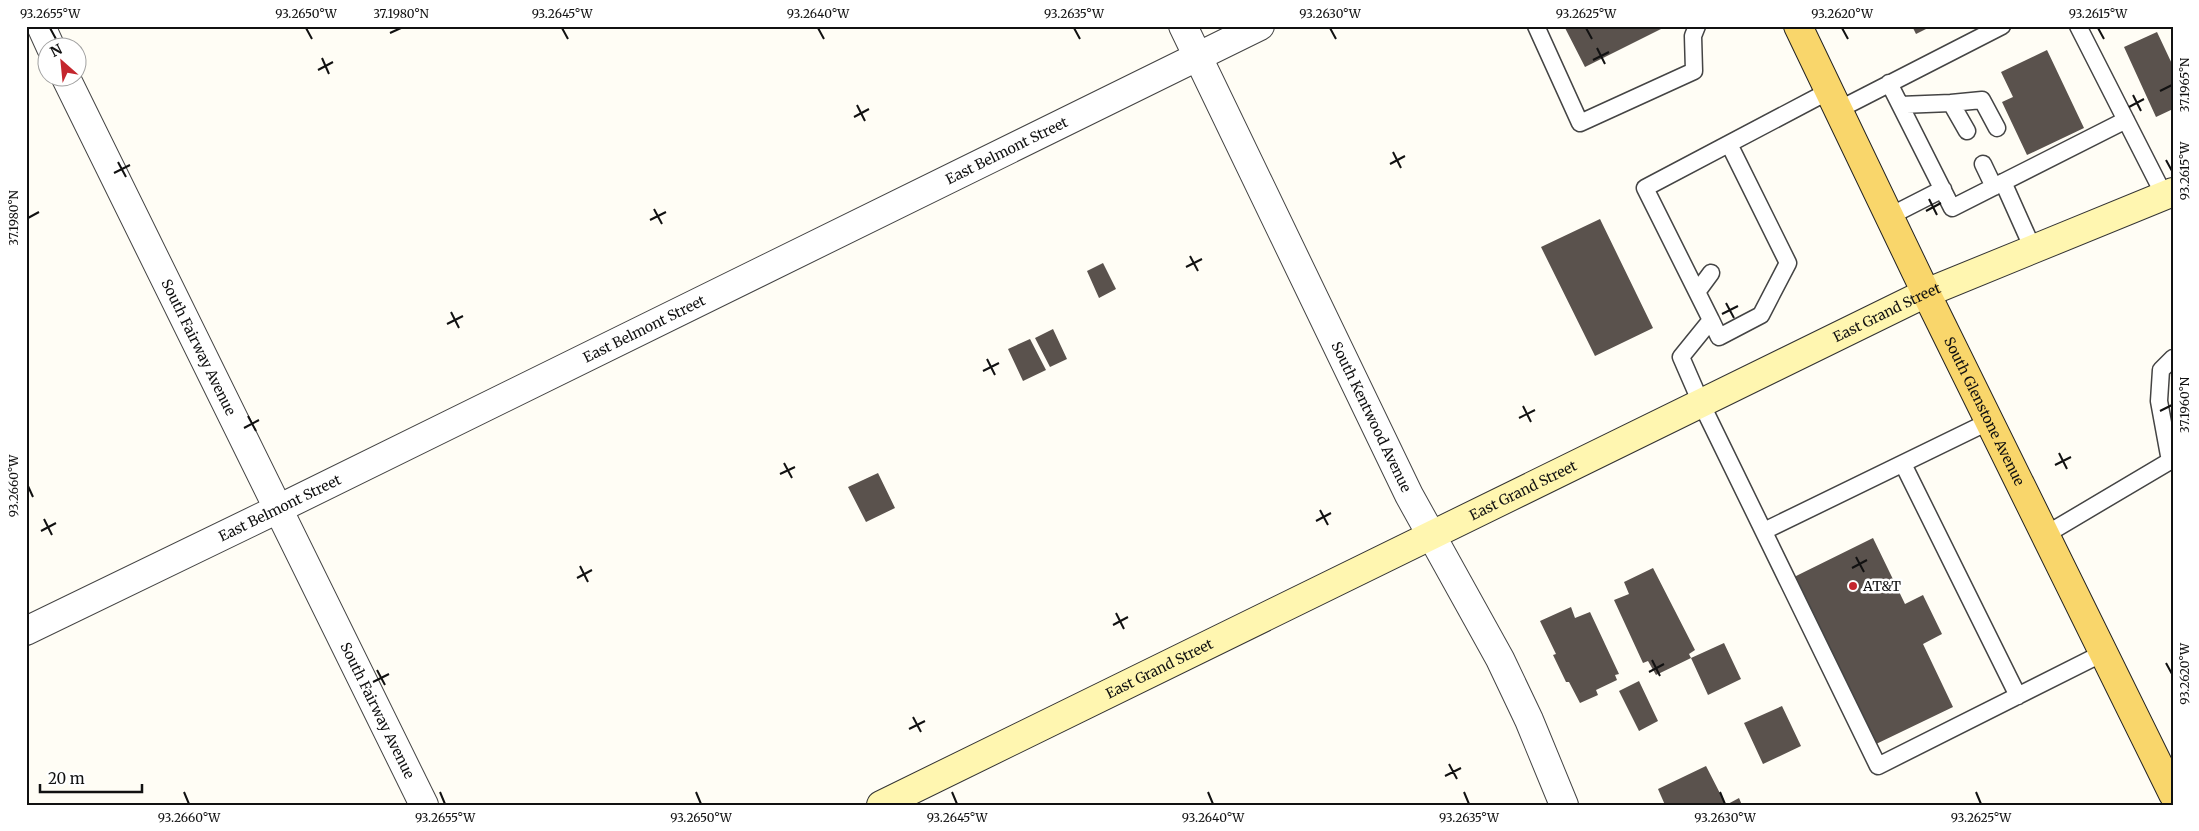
<svg xmlns="http://www.w3.org/2000/svg" width="2199" height="831" viewBox="0 0 2199 831" font-family="Merriweather,serif">
<style>
.building{fill:#5a524d}
.lines{fill:none;stroke-linecap:round;stroke-linejoin:round}
.service-casing{stroke:#444;stroke-width:19}
.minor-casing{stroke:#444;stroke-width:30}
.secondary-casing{stroke:#333;stroke-width:30}
.primary-casing{stroke:#222;stroke-width:30}
.service{stroke:#fff;stroke-width:16}
.minor{stroke:#fff;stroke-width:28}
.secondary{stroke:#fff6b0;stroke-width:28}
.primary{stroke:#f9d66b;stroke-width:28}
.ticks{fill:none;stroke:#111;stroke-width:2}
.poi-dot{fill:#c4262e;stroke:#fff;stroke-width:2}
.labels{text-anchor:middle;stroke-width:5;stroke-linejoin:round;paint-order:stroke}
.street-label{font-size:14px;fill:#111;stroke:#fff}
.poi-label{font-size:14px;fill:#111;stroke:#fff;text-anchor:start}
.neatline{fill:none;stroke:#111;stroke-width:2}
.ticks-label{font-size:12px;text-anchor:middle;fill:#111}
</style>
<rect width="100%" height="100%" fill="#fffdf5"/>
<path class="building" d="M1564,26H1667L1585,67Z
M1912,26H1932L1916,34Z
M2157,32L2173,66V109L2156,117L2124,47Z
M2047,50L2084,128L2027,155L2002,102L2013,97L2001,72Z
M1600,219L1653,328L1595,356L1541,247Z
M1103,263L1116,289L1099,298L1087,271Z
M1053,329L1067,359L1050,367L1035,338Z
M1030,339L1046,370L1023,381L1008,349Z
M878,473L895,508L866,522L848,487Z
M1873,538L1905,604L1923,595L1942,634L1923,644L1953,707L1874,745L1792,578Z
M1653,568L1695,650L1689,654L1691,658L1656,675L1648,661L1643,663L1614,600L1629,594L1624,582Z
M1571,607L1575,618L1590,612L1619,674L1615,675L1617,680L1596,690L1598,695L1580,703L1569,682H1566L1553,655L1556,654L1540,621Z
M1724,643L1741,679L1708,695L1691,658Z
M1639,681L1658,721L1639,731L1619,691Z
M1782,706L1801,746L1763,764L1744,723Z
M1706,766L1726,805L1739,798L1742,805H1665L1658,789Z"/>
<g class="lines">
<g class="service-casing">
<path id="service" d="M1536,26L1580,123L1694,71L1693,36L1697,26
M2078,26L2164,195
M1889,83L1952,208L2126,120
M1829,91L1645,188L1711,320L1681,357L1701,403L1878,766L2103,653
M1951,103L1982,100L1997,128
M1900,105L1951,103L1967,131
M1838,110L2002,26
M1983,164L1994,187
M2003,182L2033,249
M1890,216L1943,189
M1697,292L1711,273
M1711,320L1719,337L1761,315L1788,263L1729,144
M1903,464L2018,696
M1764,531L1990,421
M2045,535L2170,461L2159,401L2161,370L2173,358"/>
</g>
<g class="minor-casing">
<g id="minor">
<path d="M41,26L51,48"/>
<path id="s1" d="M1183,26L1409,495L1500,659L1529,720L1564,805"/>
<path id="s2" d="M66,78L424,805"/>
<path id="s3" d="M26,631L278,509L1260,26"/>
</g>
</g>
<g class="secondary-casing">
<g id="secondary">
<path id="s4" d="M881,805L1926,293L2173,192"/>
</g>
</g>
<g class="primary-casing">
<g id="primary">
<path id="s5" d="M1798,26L1926,293L2173,794"/>
</g>
</g>
<use href="#service" class="service"/>
<use href="#minor" class="minor"/>
<use href="#secondary" class="secondary"/>
<use href="#primary" class="primary"/>
</g>
<path class="ticks" d="M50,28L56,39M306,28L312,39M562,28L568,39M818,28L824,39M1074,28L1080,39M1330,28L1336,39M1586,28L1592,39M1842,28L1848,39M2098,28L2104,39M390,33L401,28M1597,48L1605,64M322,58L329,74M1593,60L1609,52M318,70L333,62M2160,91L2172,85M2133,95L2141,111M857,105L865,121M2129,107L2144,99M854,117L869,109M1393,152L1401,168M2166,160L2172,171M118,162L126,177M1390,164L1405,156M114,173L130,165M1929,199L1937,215M654,209L662,224M1926,211L1941,203M28,218L39,212M650,220L666,212M1190,256L1198,271M1186,267L1202,259M1726,303L1734,318M451,312L459,328M1722,314L1738,306M447,324L463,316M987,359L995,375M983,371L999,363M1523,406L1531,422M2160,411L2172,405M248,416L256,431M1519,418L1535,410M244,428L259,420M2059,453L2067,469M784,463L792,478M2055,465L2071,457M780,474L795,467M28,486L33,497M1320,510L1328,525M44,519L52,535M1316,521L1331,513M41,531L56,523M1856,557L1864,572M580,566L588,582M1852,568L1867,560M577,578L592,570M1116,613L1124,629M1113,625L1128,617M1652,660L1660,676M2166,663L2172,674M377,670L385,685M1649,672L1664,664M373,682L389,674M913,717L921,732M909,729L925,721M1449,764L1457,779M1445,776L1461,768M184,792L189,804M440,792L445,804M696,792L701,804M952,792L957,804M1208,792L1213,804M1464,792L1469,804M1720,792L1725,804M1976,792L1981,804"/>
<circle class="poi-dot" cx="1853" cy="586" r="5"/>
<g class="labels">
<g class="street-label">
<text dy="5" stroke="none"><textPath href="#s3" startOffset="1092">East Belmont Street</textPath></text>
<text dy="5" stroke="none"><textPath href="#s4" startOffset="1120">East Grand Street</textPath></text>
<text dy="5" stroke="none"><textPath href="#s3" startOffset="688">East Belmont Street</textPath></text>
<text dy="5" stroke="none"><textPath href="#s2" startOffset="300">South Fairway Avenue</textPath></text>
<text dy="5" stroke="none"><textPath href="#s5" startOffset="428">South Glenstone Avenue</textPath></text>
<text dy="5" stroke="none"><textPath href="#s1" startOffset="434">South Kentwood Avenue</textPath></text>
<text dy="5" stroke="none"><textPath href="#s4" startOffset="715">East Grand Street</textPath></text>
<text dy="5" stroke="none"><textPath href="#s3" startOffset="282">East Belmont Street</textPath></text>
<text dy="5" stroke="none"><textPath href="#s4" startOffset="310">East Grand Street</textPath></text>
<text dy="5" stroke="none"><textPath href="#s2" startOffset="705">South Fairway Avenue</textPath></text>
</g>
<g class="poi-label">
<text x="1863" y="591">AT&amp;T</text>
</g>
</g>
<rect width="2199" height="831" fill="none" stroke="#ffffff" stroke-width="55"/>
<g transform="translate(62 62) rotate(333)"><circle r="24" fill="#ffffff" stroke="#a0a0a0"/>
<path d="M0-4L9 19L0 12L-9 19Z" fill="#c4262e"/>
<text y="-8" font-size="14" font-weight="bold" text-anchor="middle" fill="#111111">N</text>
</g>
<path d="M40 784v8h102v-8" fill="none" stroke="#111111" stroke-width="2.5"/>
<text x="48" y="784" font-size="15" fill="#111111" stroke="#ffffff" stroke-width="4" paint-order="stroke">20 m</text>
<rect x="28" y="28" width="2144" height="776" class="neatline"/>
<g class="ticks-label">
<text x="50" y="18">93.2655°W</text>
<text x="306" y="18">93.2650°W</text>
<text x="401" y="18">37.1980°N</text>
<text x="562" y="18">93.2645°W</text>
<text x="818" y="18">93.2640°W</text>
<text x="1074" y="18">93.2635°W</text>
<text x="1330" y="18">93.2630°W</text>
<text x="1586" y="18">93.2625°W</text>
<text x="1842" y="18">93.2620°W</text>
<text x="2098" y="18">93.2615°W</text>
<text transform="translate(2185 85) rotate(-90)" y="4">37.1965°N</text>
<text transform="translate(2185 171) rotate(-90)" y="4">93.2615°W</text>
<text transform="translate(14 218) rotate(-90)" y="4">37.1980°N</text>
<text transform="translate(2185 405) rotate(-90)" y="4">37.1960°N</text>
<text transform="translate(14 486) rotate(-90)" y="4">93.2660°W</text>
<text transform="translate(2185 674) rotate(-90)" y="4">93.2620°W</text>
<text x="189" y="822">93.2660°W</text>
<text x="445" y="822">93.2655°W</text>
<text x="701" y="822">93.2650°W</text>
<text x="957" y="822">93.2645°W</text>
<text x="1213" y="822">93.2640°W</text>
<text x="1469" y="822">93.2635°W</text>
<text x="1725" y="822">93.2630°W</text>
<text x="1981" y="822">93.2625°W</text>
</g>
</svg>
